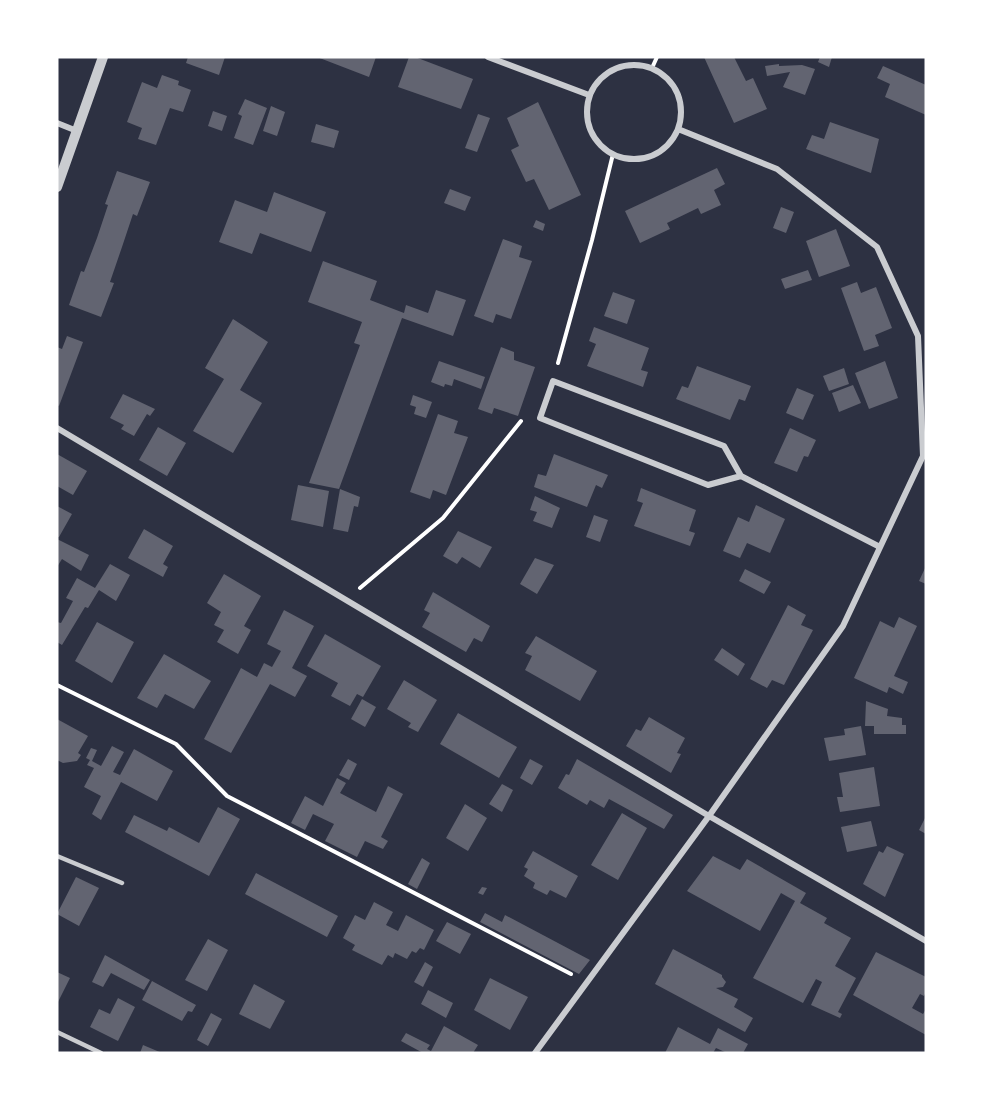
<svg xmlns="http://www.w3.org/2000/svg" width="983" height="1110" viewBox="0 0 983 1110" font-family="'Fira Sans',sans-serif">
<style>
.building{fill:#626471}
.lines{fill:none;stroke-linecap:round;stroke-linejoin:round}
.path{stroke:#fff;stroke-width:4}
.service{stroke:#caccd0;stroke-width:4.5}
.minor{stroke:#caccd0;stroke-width:6}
.tertiary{stroke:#caccd0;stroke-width:10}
</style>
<rect width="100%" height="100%" fill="#2d3142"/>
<path class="building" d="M188,57H225L219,75L186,63Z
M317,57H376L369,77Z
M409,57H415L473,79L461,109L398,87Z
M704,57H734L746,81L753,78L767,109L734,123Z
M820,57H832L829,67L818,62Z
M779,64V66L802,65L815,69L805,95L783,87L790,72L767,76L765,66Z
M883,66L926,85V115L885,97L890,84L877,78Z
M162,75L179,81L178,85L191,90L183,112L170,108L156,145L138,139L142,128L127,122L142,82L157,88Z
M245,99L267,108L253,145L234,138L242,116L238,114Z
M538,102L581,195L549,210L534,179L526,182L517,163L511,150L519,146L507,118Z
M271,106L285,112L277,136L263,131Z
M213,111L227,116L222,131L208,126Z
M478,114L490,118L477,152L465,148Z
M830,122L879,139L871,173L806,149L812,135L824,139Z
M316,124L339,131L334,148L311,142Z
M717,168L725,184L714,190L721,205L701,214L698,208L667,223L670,229L640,243L625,211Z
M117,171L150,182L137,216L133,214L122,247L110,282L114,283L101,317L69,305L81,271L84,272L97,238L108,205L105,204Z
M450,189L471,197L465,211L444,203Z
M274,192L326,212L311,252L260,233L252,254L219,242L235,200L267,212Z
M781,207L794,212L786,233L773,228Z
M536,220L545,224L543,231L533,227Z
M836,229L850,266L819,277L806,241Z
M503,239L522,246L519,257L532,261L511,319L496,314L493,323L474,316Z
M323,261L377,281L370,300L404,313L406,305L428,313L436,290L466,300L453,336L402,318L339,489L309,483L360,345L354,343L362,322L308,302Z
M808,270L812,280L785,289L781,279Z
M857,282L861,293L876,287L892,328L875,335L879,346L864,351L841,288Z
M613,292L635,300L627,324L604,316Z
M233,319L268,342L240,390L262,403L233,453L193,431L224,379L205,368Z
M594,327L649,348L641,370L648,372L643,387L587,366L596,344L589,341Z
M67,336L83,342L59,406L57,405V347L62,349Z
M501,347L514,352V360L535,367L518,416L494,408L492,414L478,409Z
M439,361L485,377L481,389L454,379L452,386L445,384L444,387L431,382Z
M885,361L898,398L869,409L855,373Z
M697,366L751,386L745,401L739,399L730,420L676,399L682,386L688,388Z
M844,368L849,384L829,391L823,376Z
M853,385L861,403L839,412L832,393Z
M797,388L814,395L803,420L786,413Z
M123,394L155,409L150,416L147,414L134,436L121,429L124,425L110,418Z
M413,395L432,402L426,418L414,414L416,407L410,405Z
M438,414L458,421L454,433L468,437L446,495L433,490L430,499L410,492Z
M158,427L186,443L167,476L139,460Z
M790,428L816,440L808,457L804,456L797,472L774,463Z
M57,454L87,471L73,495L57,486Z
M554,454L608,475L602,488L596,485L587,507L534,487L538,474L546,476Z
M298,485L329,491L323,527L291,520Z
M641,488L696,510L689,531L695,533L690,546L634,526L643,503L637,501Z
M340,489L360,497L358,507L354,506L348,532L333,529Z
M535,496L560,508L552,528L533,521L537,512L530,510Z
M756,505L785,519L770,553L747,543L740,558L723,551L738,517L749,522Z
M57,506L72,514L59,537H57Z
M594,515L608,520L600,542L586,537Z
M144,529L173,546L163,564L168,567L163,577L128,558Z
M458,531L492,547L480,568L462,557L457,564L443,556Z
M57,539L89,555L81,571L62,559L57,567Z
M535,558L554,565L537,594L520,584Z
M110,564L130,575L116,601L99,590L88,608L85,607L62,645L57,642V622L61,623L73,601L66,598L77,578L95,588Z
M926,566V584L919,581Z
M745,569L771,582L764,594L739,581Z
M224,574L261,596L244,626L251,630L238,654L217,642L224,630L214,625L221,612L207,603Z
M433,592L490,626L482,642L474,638L466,652L422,627L430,613L424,610Z
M788,605L806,615L801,625L813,630L784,685L772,680L767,688L750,679Z
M284,610L314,626L292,668L307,676L295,697L270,684L231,753L204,739L241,668L257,677L264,663L272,667L281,651L267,644Z
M899,617L917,626L894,676L908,682L903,694L889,687L887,693L854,678L880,621L894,628Z
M97,622L134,642L112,683L75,661Z
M325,634L381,666L363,697L357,694L350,706L331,696L338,683L307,666Z
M536,636L597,671L580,701L525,670L532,656L525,653Z
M722,648L745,664L738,676L714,660Z
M164,654L211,681L194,709L165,694L157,708L137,698Z
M404,680L437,700L418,732L408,727L411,723L387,709Z
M362,699L376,707L365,727L351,719Z
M866,701L888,709L887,716L902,718V725H906V734H874V726H865Z
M458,713L517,747L499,778L440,744Z
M649,717L685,738L677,753L681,754L671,773L626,746L636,729L641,731Z
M57,719L88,736L78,753L81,755L77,761L63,763L57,760Z
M861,726L866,755L829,761L824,738L845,735L844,729Z
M112,746L124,752L113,772L120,775L134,749L173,771L157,801L121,782L101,820L92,814L101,796L84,787L94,768L87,765L90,760L86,758L91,748L97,750L92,761L101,766Z
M348,759L357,764L349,780L339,775Z
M530,759L543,766L532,785L520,778Z
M577,759L673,815L664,829L609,799L604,808L590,800L587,805L558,788L566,774L569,775Z
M874,767L880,806L840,812L837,797H843L839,773Z
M337,778L346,783L340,793L376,812L388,786L403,794L381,837L388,841L383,849L365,841L357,857L325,841L334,824L313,814L305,830L291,823L305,796L323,806Z
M502,784L513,790L502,812L489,804Z
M465,804L487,818L468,851L446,838Z
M218,807L240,819L209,876L125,832L134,815L167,831L169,827L199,843Z
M622,813L647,828L618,880L591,865Z
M926,816V834L919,830Z
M871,821L877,846L847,852L841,827Z
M887,846L904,854L885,897L863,884L879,851L883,853Z
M533,851L578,876L566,898L550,890L547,895L533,888L535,883L524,876L528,869L524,867Z
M713,856L740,870L747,859L806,893L800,903L827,918L824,923L851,938L835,966L856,978L838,1012L842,1014L840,1018L811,1005L822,982L816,979L803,1003L753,978L795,901L781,893L760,931L687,891Z
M422,858L430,863L417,889L408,884Z
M256,873L338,916L327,937L245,894Z
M76,877L99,888L79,926L57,914Z
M482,887L487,888L483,895L478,893Z
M374,902L393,912L386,925L398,931L406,915L434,930L424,950L420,948L416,953L412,951L407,959L395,953L393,958L388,955L382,965L352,950L355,945L343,938L355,915L365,920Z
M485,913L502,922L505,915L590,960L579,974L480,922Z
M447,922L471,934L460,954L436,941Z
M208,939L228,950L207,991L185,980Z
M673,949L722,975V977L726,982L723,987L716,988L738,999L734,1007L753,1018L745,1032L655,984Z
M876,952L926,977V992L924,996L920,994L912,1008L923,1014L926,1009V1035L853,995Z
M105,955L150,980L144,990L111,973L103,987L92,982Z
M425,962L433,967L423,987L414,982Z
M57,972L70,978L57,1004Z
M490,978L528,997L510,1030L474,1010Z
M152,981L196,1005L192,1012L188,1011L182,1021L142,1000Z
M254,984L285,1001L270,1029L239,1014Z
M428,990L453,1003L446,1018L421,1004Z
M118,998L135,1007L118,1041L90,1027L99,1009L110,1014Z
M211,1013L222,1019L208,1046L197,1040Z
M444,1026L478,1045L473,1053H423L401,1041L406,1033L430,1045L427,1049L431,1051Z
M678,1027L710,1044L718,1028L748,1044L743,1053H727L716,1048L713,1053H665Z
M143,1045L162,1053H140Z"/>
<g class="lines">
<path class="path" d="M652,68L657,57
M558,363L592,240L613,154
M360,588L443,518L521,421
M57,685L176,744L227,796L571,974"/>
<path class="service" d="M57,856L122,883
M57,1032L101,1053"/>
<path class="minor" d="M488,57L589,95
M587 112a47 47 0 1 1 94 0a47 47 0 1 1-94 0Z
M57,123L77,131
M57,428L709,816L926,941
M741,476L708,485L540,418L553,381L724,446L741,476L880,547
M535,1053L709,816L843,626L923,456L918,336L877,247L777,169L678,129"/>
<path class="tertiary" d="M57,187L103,57"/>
</g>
<rect width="983" height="1110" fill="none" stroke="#ffffff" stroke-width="117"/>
</svg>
